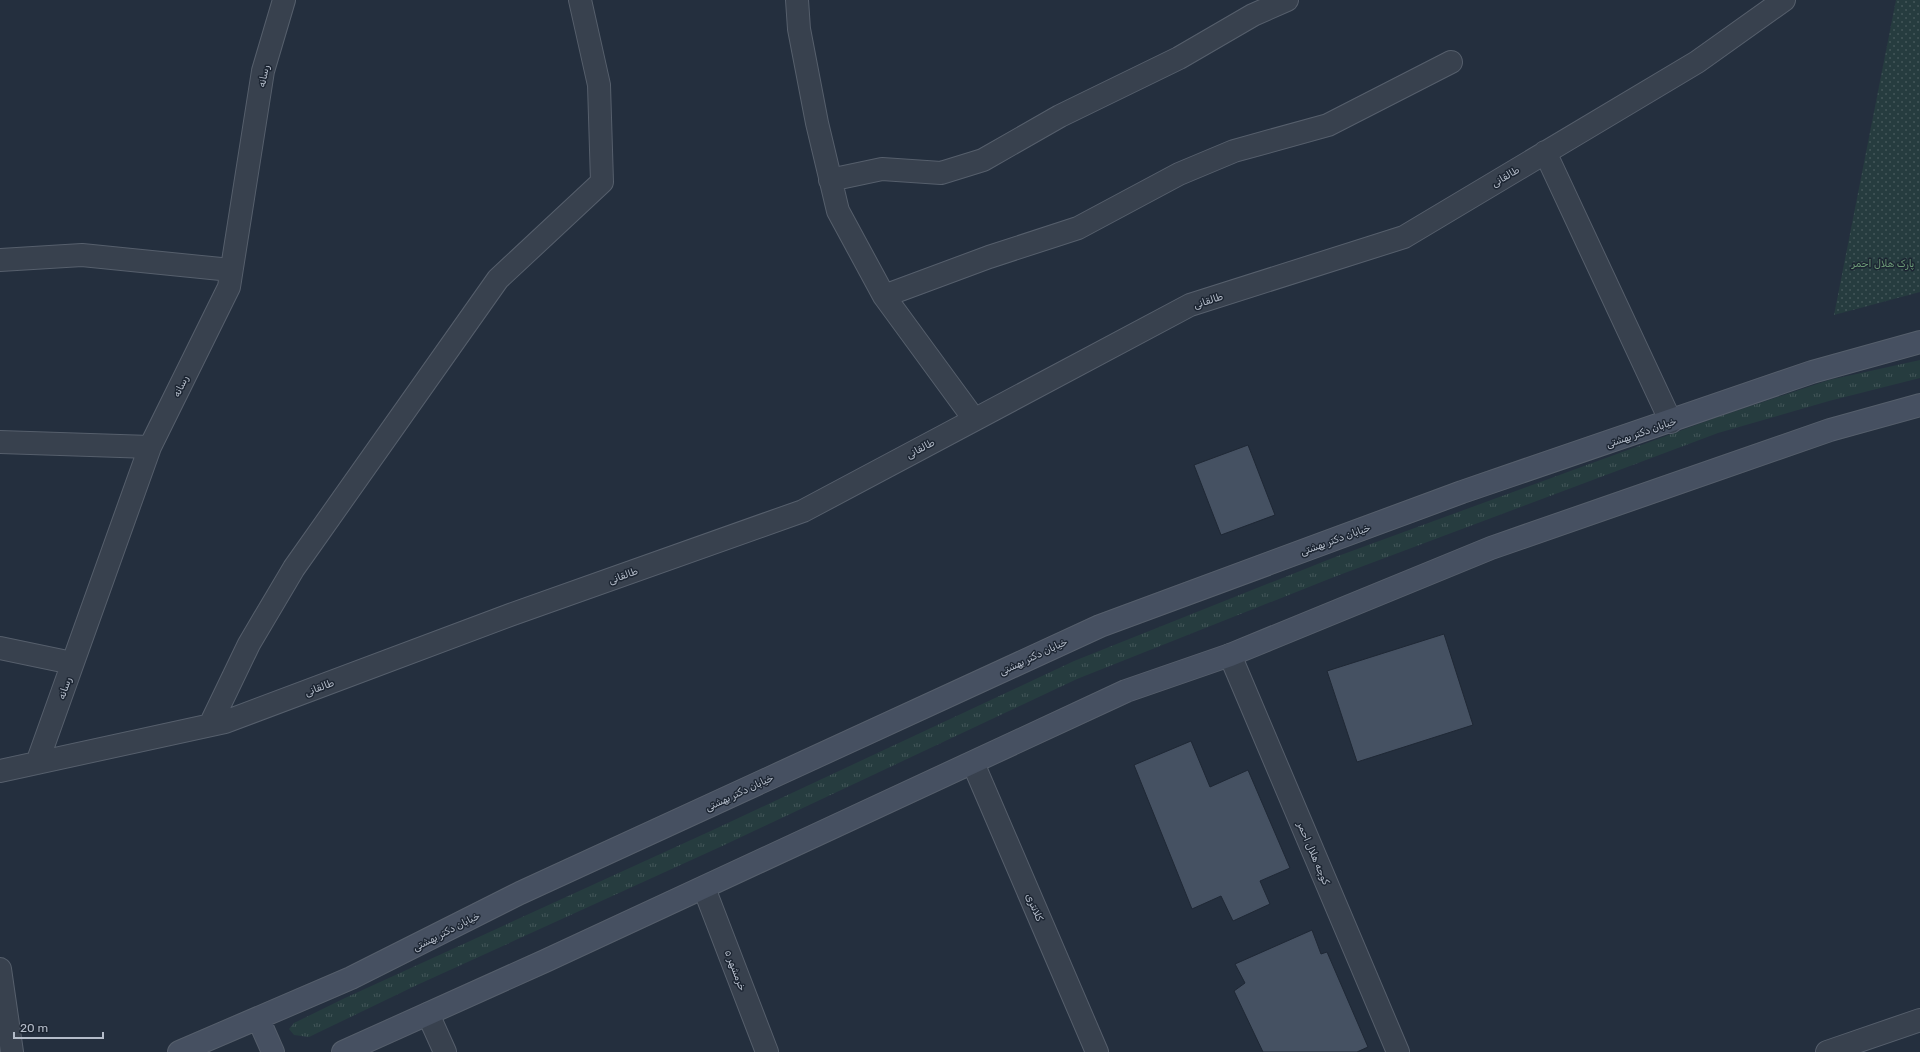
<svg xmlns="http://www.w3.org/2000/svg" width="1920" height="1052" viewBox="0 0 1920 1052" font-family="Rubik,Vazirmatn,sans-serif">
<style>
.grass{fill:url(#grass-tufts)}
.park{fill:url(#park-dots)}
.building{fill:#455162;stroke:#1f2835}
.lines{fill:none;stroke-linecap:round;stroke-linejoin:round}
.street-casing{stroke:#565f6c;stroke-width:24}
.secondary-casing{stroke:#565f6c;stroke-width:24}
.street{stroke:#38414e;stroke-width:22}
.secondary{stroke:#465061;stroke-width:22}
.labels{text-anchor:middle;stroke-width:3;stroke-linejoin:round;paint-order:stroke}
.street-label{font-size:10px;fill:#b4bcc9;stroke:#1d2633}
.park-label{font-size:10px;fill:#6b9a76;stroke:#1d2633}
</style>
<defs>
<pattern id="grass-tufts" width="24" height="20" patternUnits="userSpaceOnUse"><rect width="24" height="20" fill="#263c3f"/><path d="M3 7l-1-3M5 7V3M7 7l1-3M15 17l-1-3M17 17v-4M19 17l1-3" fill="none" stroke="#435659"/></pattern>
<pattern id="park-dots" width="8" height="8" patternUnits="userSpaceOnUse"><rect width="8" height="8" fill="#263c3f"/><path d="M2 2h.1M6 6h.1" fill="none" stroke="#435659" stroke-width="1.8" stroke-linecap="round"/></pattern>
</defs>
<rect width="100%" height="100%" fill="#242f3e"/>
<path class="grass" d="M1920,360V378L1829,401L1718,433L1334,577L1077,679L720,847L417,985L309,1037L294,1035L289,1029L294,1023L345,998L715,829L1074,661L1330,559L1715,418L1829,380Z"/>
<path class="park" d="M1896,0H1920V292L1834,315Z"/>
<path class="building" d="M1248,445L1275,515L1221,535L1194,465Z
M1444,634L1473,725L1357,762L1327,671Z
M1191,741L1210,787L1248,770L1290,868L1260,881L1270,904L1233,921L1221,896L1192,909L1134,765Z
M1312,930L1321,954L1327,952L1368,1047L1357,1052H1263L1234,991L1245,983L1235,964Z"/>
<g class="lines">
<g class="street-casing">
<path id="street" d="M797,0L799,29L817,123L838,211L884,296L974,419
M1545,152L1671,422
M830,180L882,169L941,173L983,160L1060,116L1179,58L1253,15L1287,0
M0,260L82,255L231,270
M884,296L989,257L1078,228L1179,174L1234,151L1328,125L1451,62
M0,442L150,447
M0,648L72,663
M1230,655L1398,1052
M210,725L249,644L294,568L498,279L602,182L599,85L580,0
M37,763L150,447L229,287L263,71L284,0
M973,763L1097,1052
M0,771L225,722L510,615L803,511L1190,305L1404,237L1697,62L1784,0
M704,888L767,1052
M0,969L12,1052
M428,1014L445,1052
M1827,1052L1920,1020"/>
</g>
<g class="secondary-casing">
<path id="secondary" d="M258,1018L273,1052
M179,1052L351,978L520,893L1100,626L1462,492L1812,372L1920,342
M343,1052L545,961L1126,691L1230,655L1491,548L1830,430L1920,405"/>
</g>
<use href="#street" class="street"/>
<use href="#secondary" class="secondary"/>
</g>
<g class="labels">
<g class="street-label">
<text transform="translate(263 76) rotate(-78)" y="4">رسانه</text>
<text transform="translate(1505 176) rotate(-31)" y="4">طالقانی</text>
<text transform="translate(1208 300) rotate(-18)" y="4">طالقانی</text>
<text transform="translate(180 386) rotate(-64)" y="4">رسانه</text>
<text transform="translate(1641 432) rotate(-19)" y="4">خیابان دکتر بهشتی</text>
<text transform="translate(920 448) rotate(-28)" y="4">طالقانی</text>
<text transform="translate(1335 539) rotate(-20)" y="4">خیابان دکتر بهشتی</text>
<text transform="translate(623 575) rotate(-20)" y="4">طالقانی</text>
<text transform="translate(1033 656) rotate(-25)" y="4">خیابان دکتر بهشتی</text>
<text transform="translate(319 687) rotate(-21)" y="4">طالقانی</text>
<text transform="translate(64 688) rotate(-71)" y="4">رسانه</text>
<text transform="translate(739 792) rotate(-25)" y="4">خیابان دکتر بهشتی</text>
<text transform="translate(1314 853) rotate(67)" y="4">کوچه هلال احمر</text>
<text transform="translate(1035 907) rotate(67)" y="4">کلانتری</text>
<text transform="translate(446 931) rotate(-27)" y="4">خیابان دکتر بهشتی</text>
<text transform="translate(736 970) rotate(69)" y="4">خرمشهر ۵</text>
</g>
<g class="park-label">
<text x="1883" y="267">پارک هلال احمر</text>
</g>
</g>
<path d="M14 1032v6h89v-6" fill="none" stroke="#b4bcc9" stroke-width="2"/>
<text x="20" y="1032" font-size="12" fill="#b4bcc9" stroke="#1d2633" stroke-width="3" paint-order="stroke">20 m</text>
</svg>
